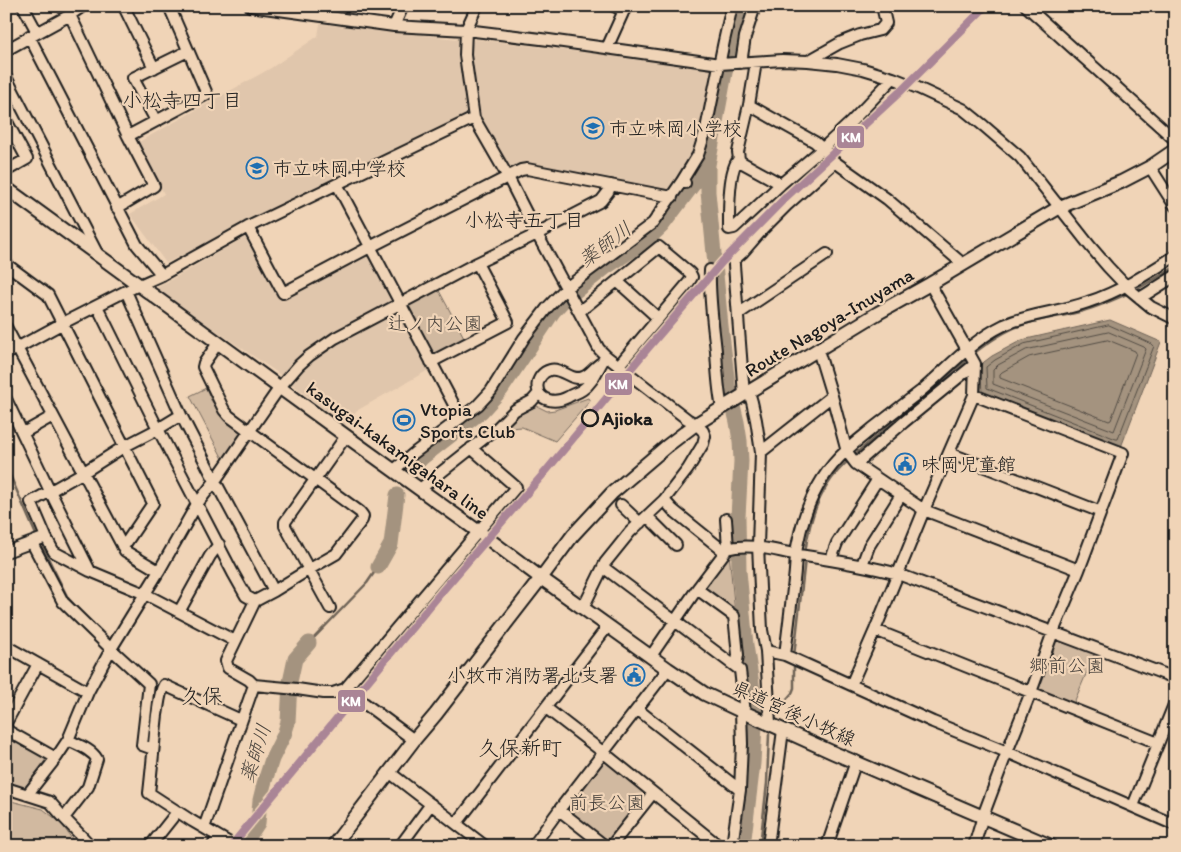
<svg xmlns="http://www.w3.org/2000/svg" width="1181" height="852" viewBox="0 0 1181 852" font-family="Itim,'Klee One',sans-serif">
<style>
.built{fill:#e0c6ac}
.green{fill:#d1b9a0;stroke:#766a5e}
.water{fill:#a4937f;stroke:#6e6357}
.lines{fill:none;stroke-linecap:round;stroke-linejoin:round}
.shore{stroke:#524c44;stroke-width:1}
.stream{stroke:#6e6357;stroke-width:2.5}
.river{stroke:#a4937f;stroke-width:15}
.minor-casing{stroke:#1c1c1c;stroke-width:14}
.major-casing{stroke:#1c1c1c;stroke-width:16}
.minor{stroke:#f0d4b7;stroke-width:10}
.major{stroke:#f0d4b7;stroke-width:12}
.rail-1-casing{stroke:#f0d4b7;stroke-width:11}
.rail-1{stroke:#aa8596;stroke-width:8}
.stop-dot{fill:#f0d4b7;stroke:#1c1c1c;stroke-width:2.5}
.labels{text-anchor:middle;stroke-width:4.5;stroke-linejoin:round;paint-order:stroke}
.poi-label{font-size:19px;fill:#1c1c1c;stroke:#f0d4b7;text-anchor:start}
.street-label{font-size:19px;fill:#1c1c1c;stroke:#f0d4b7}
.park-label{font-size:19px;fill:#49433d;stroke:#f0d4b7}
.stop-label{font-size:19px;font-weight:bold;fill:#1c1c1c;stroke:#f0d4b7;text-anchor:start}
.neighbourhood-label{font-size:20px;fill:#1c1c1c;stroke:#f0d4b7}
.water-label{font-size:20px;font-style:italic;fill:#4c463f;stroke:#f0d4b7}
.quarter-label{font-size:21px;fill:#1c1c1c;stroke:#f0d4b7}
.line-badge{stroke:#f0d4b7;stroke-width:2}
.badge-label{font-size:14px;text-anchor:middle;font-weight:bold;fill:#fff}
</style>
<rect width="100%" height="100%" fill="#f0d4b7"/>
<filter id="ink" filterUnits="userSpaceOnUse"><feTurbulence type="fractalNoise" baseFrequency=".02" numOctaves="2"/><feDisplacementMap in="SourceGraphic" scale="10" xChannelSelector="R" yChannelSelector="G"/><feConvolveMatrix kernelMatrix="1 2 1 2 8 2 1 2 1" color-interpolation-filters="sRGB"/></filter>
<g filter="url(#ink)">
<path class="built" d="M320,24L458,39L469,116L166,263L130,214L164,194L139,142L271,68L318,36Z
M474,39L712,68L694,149L671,193L522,165L510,172L497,150L478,108L473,77L472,45Z
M245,237L282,301L370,255L430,369L358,410L345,425L275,371L155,289Z"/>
<path class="green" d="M437,287L466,341L432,359L403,305Z
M206,388L211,400L223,417L240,430V435L223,459L190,396Z
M588,398L590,401L555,441L522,427L509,428V424L518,415L537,406L547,411L555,410Z
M729,553L735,613L703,589Z
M1059,638L1095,653L1073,705L1039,692L1036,688L1055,639Z
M6,733L47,758L25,787L21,789L6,784Z
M602,761H606L648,796L610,841L606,842L565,810Z
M11,801L43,809L61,823L74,842L73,846H6V804Z"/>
<path class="water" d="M1110,320L1161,342L1121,447L982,392L980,365L992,356L1022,340Z"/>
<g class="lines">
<path class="shore" d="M1109,325L1152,344L1154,346L1118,439H1116L987,388L986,367L995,360L1024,344Z
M1109,332L1144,347L1146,349L1114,431L993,384V370L998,365L1026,350Z
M1108,340L1135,351L1136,353L1111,420L1109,421L1000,378V374L1002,372L1029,357Z"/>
<path class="stream" d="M1134,291L1175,267
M973,354C987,343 1002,332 1019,326C1038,319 1059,317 1079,312C1096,308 1113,300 1129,293
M853,456L969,358
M6,466L37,537
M40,542L69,600L68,598L91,623
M805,554C809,517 821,484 849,460
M309,643L367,583L378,567
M794,656L805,559
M778,709L792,693L794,688V661
M760,846L767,783L769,734"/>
<path class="river" d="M708,165V192L721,326L728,385L737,422L740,441L741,461L738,517L739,571L746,645L755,704V725L753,763L743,846
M412,468L423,457L482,411L501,390L553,312L563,301L605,268L646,241L662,226L708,165L732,35L740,6
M378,567L391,544L397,495
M243,846L258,823L260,800L264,784L272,759L284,735L288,722L290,682L295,659L309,643"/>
<g class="minor-casing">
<path id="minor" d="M23,6L37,32
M126,6L125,9L154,68
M250,6L394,26L466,30L549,40L720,64L782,60L808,61L837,64L863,69L893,78L918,88L963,109L984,126L1020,157L1090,246L1108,267L1128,288L1151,307L1175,319
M477,6L466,30L465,55L474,118L508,177L537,234L599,349L606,356L687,419L696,424L703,431L705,436L703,444L688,469L664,500L630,532L605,563L583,608
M614,6L624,11
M1026,6L1173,138L1175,142
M70,15L128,136L154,186L117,208
M394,26L403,6
M29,36L137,245L162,275
M607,48L626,6
M6,50L70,15L83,6
M808,61L840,43L860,35L880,30L886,23L882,6
M756,62L749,105L738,152L739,159C728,169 729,214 729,229L734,228L781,184L822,149L851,122L893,78
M741,63L745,37L755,6
M6,77L97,253
M749,105L815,142L826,152
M6,120L27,159L6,171
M156,121L133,78L188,51
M128,136L207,94L169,6
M739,159L741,162L781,184
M1150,167L1175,206
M682,181L698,155L706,129L724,41L732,6
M337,184L461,418
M248,227L283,293L370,247L521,170L527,169L672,197
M6,264L48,295L153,503L126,543L122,546
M710,270C709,297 713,323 716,351C717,370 718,389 722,408
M617,281L658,318
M126,291L181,415L215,481L274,591
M1140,298L1175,276
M97,306L158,429L233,573L246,596L255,601
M580,311L659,247L690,273L692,277L689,282L619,365
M738,314L827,254
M6,327L125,551L159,571
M218,343L204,363L203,367L224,410L229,416L360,512L363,516L362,520L336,554L308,570L274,591L255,601L226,661L228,668L249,680L254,685L297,689L324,693H333L345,689L516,487L471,448
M818,350L832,396L847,452L856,464L924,510L1079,570
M6,354L63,323L126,291L162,275L248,227L474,118
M431,362L508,322L477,263
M601,363C594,367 590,375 583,377C571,382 562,367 550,370C535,374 532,396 549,400C556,402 562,400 568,397C572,394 578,393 582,390C594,382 598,367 606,356
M749,392L752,402L756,420L761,452L758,546L762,630L766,651L770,724
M744,395L734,265V260L743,252L763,229L787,205L835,162L887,199L963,264
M6,399L50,491L90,571
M181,415L158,429L125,446L84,472L31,502L46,537L54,552L90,571L145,594L235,641
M23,433L53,416
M761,452L832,396
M949,453L1101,512
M856,464L904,422L975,364
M394,470L414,453L478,405L491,391L524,338L547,308L566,288L653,223L682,181L685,183
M420,489L497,428L515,410L532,401L539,393
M621,505L640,523
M647,516L676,545
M726,519L728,548
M32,543L63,602L111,649L149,684L142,745L153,749
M6,552L46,537
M725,552L726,549C751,542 775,551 799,555C832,560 865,565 898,574L1175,678
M831,559L837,543L878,479
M862,565L869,546L901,495
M603,567L740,670L745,713
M697,589L734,616L738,655L736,667
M330,608L285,526V522L346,436
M179,612L210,556L219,544
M875,630L1158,743
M6,646L88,692
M766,651L785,655L933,722L1007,752L1175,825
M785,655C788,630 791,605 794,580C796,567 795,554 798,542C805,507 820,474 847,450C855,442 865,435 873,428C889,416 905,403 921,391C948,368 971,341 1004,325C1031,313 1060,312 1088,302C1119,292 1147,274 1175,256
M651,656L697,589L725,552L673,510L664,500
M851,685L875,630L924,510L974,395L975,364L930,284
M345,689L414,740
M546,708L604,753L719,846
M637,709L740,790
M6,723L38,664
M6,726L8,731L56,758
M389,772L485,846
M6,788L50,802L64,818L91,846
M27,795L56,758L68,740L88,692L111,649L159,571L197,504L215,481L280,387L299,365L309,356L335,338L477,263L537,234L601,201L608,192L611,185
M1133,806L1175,702
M559,810L605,846
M64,818L88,787L97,759C91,749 78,745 68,740
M457,823L608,626
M204,828L254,685
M150,846L177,812
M212,846L219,837
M235,846L192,821L149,793C152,767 154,741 157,715C159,705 159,694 164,685L241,720
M400,846L431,804
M533,846L559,810L668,669
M611,846L653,793
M732,846L740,790L742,744L741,711
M768,846L783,730
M827,846L856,761
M974,846L983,816L1007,752L1031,692L1053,632L1079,570L1123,453L974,395"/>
</g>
<g class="major-casing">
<path id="major" d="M6,188L346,436L479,532L541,578L668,669L705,694L741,711L834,753L1051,846
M333,846L414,740L436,714L541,578L573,535L612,493L667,446L696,424L740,397L878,313L930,284L1060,207L1121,182L1150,167L1175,150"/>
</g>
<use href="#minor" class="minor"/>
<use href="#major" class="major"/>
<g class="rail-1-casing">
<path id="rail-1" d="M231,846L444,589L546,471L648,348L722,262L787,196L902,90L986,6"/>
</g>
<use href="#rail-1" class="rail-1"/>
</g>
</g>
<defs>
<g id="school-ring" transform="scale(1.125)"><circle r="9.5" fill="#f0d4b7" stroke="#1f6fb2" stroke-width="1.5"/><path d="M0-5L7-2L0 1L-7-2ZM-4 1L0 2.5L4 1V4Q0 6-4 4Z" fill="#1f6fb2"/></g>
<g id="stadium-ring" transform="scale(1.125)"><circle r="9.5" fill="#f0d4b7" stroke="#1f6fb2" stroke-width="1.5"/><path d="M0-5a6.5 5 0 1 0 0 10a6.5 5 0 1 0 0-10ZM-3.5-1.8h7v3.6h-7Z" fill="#1f6fb2"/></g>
<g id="civic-ring" transform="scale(1.125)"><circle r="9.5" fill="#f0d4b7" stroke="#1f6fb2" stroke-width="1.5"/><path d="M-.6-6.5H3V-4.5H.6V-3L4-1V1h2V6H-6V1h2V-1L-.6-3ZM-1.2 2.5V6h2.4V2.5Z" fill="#1f6fb2"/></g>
</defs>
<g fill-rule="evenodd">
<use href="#school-ring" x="593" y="128"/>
<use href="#school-ring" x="257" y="168"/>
<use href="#stadium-ring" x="404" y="420"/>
<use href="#civic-ring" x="905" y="464"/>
<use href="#civic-ring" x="634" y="675"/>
</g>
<circle class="stop-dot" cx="590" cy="418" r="8"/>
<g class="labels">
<g class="poi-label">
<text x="609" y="135">市立味岡小学校</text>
<text x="273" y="175">市立味岡中学校</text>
<text x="420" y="416">Vtopia<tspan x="420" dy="22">Sports Club</tspan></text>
<text x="921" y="471">味岡児童館</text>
<text x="618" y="682" text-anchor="end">小牧市消防署北支署</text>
</g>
<g class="street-label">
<text transform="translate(829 322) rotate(-31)" y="7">Route Nagoya-Inuyama</text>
<text transform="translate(398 450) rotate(36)" y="7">kasugai-kakamigahara line</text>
<text transform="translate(794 713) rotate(24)" y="7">県道宮後小牧線</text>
</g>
<g class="park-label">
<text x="435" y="330">辻ノ内公園</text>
<text x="1067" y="672">郷前公園</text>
<text x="607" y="809">前長公園</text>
</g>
<g class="stop-label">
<text x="602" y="425">Ajioka</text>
</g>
<g class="neighbourhood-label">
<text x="182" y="107">小松寺四丁目</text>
<text x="524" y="227">小松寺五丁目</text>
</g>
<g class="water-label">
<text transform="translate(605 244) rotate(-37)" y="7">薬師川</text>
<text transform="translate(255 753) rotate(-72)" y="7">薬師川</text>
</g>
<g class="quarter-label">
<text x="202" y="703">久保</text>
<text x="520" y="755">久保新町</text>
</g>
</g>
<g class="line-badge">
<rect x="836" y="125" width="29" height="24" rx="5" fill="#aa8596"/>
<rect x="604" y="372" width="29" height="24" rx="5" fill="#aa8596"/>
<rect x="337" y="689" width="29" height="24" rx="5" fill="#aa8596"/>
</g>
<g class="badge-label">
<text x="851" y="142">KM</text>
<text x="618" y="389">KM</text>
<text x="351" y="706">KM</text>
</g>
<rect width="1181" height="852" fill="none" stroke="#f0d4b7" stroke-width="25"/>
<rect x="12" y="12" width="1156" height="827" fill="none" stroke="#1c1c1c" stroke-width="2" filter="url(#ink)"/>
</svg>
